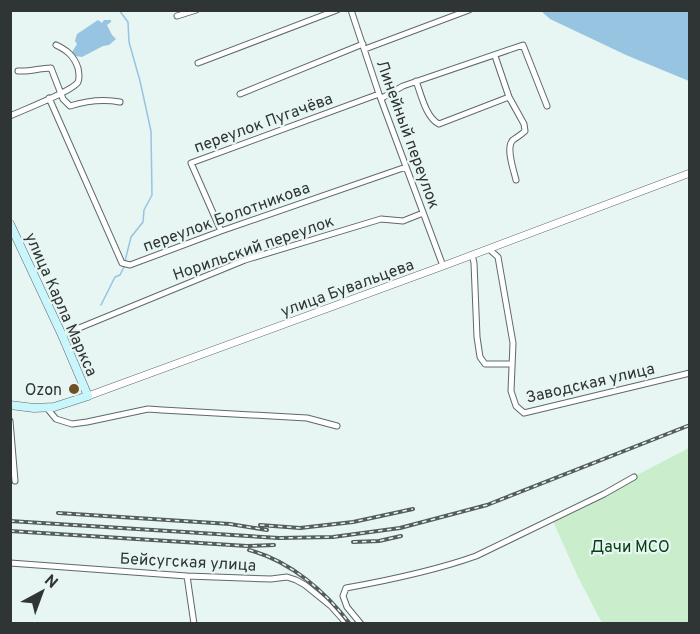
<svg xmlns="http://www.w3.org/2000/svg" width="700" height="634" viewBox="0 0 700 634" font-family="Overpass,sans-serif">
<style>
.green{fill:#caeecb}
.water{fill:#96c4e1}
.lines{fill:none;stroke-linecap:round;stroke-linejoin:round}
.stream{stroke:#96c4e1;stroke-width:1.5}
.minor-casing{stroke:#5e6968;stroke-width:7}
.tertiary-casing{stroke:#5e6968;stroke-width:8}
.secondary-casing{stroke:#5e6968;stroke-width:9}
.minor{stroke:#fff;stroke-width:5}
.tertiary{stroke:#fff;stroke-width:7}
.secondary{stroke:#c9f5fd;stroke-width:8}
.rail-casing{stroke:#555c5c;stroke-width:4}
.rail{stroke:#e7f5f3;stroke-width:1.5;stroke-dasharray:4.5;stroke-linecap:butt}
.poi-dot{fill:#6d5225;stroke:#e7f5f3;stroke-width:2}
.labels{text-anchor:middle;stroke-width:4.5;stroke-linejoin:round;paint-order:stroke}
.street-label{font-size:16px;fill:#2f3434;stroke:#e7f5f3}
.poi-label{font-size:16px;fill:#2f3434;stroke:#e7f5f3;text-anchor:end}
.park-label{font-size:16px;fill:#064012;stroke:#e7f5f3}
</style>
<rect width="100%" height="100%" fill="#e7f5f3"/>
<path class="green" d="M689,448V623H602L578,577L552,519Z"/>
<path class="water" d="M541,11H689V81L626,55L550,19Z
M98,20L102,23L104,20H111V22L107,25L112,35L116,39L109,45L103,46L82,57L76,56L72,52L77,44L75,41L77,34Z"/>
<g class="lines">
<path class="stream" d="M119,10L128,22L129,42L140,81L151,131L152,195L144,210L143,222L131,237L125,261
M101,305L115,277L120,275L124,267"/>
<g class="minor-casing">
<path id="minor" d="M351,10L379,94L443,266
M177,16L196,10
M365,49L469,10
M495,56L509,97L524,124L525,131C521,135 517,137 513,140C505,147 514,171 516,180
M198,63L337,10
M18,71C30,72 40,68 51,68L63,99L70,106C86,101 104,99 120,102
M416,81C421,94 426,118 439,124L509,97
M240,94L363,44
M49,98L122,263L130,265L221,231L406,167
M382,98L403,86L523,45L547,106
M10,116C23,110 73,91 78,82C80,78 79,73 78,68C74,56 67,50 56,45
M221,231L191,163L379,94
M489,249L498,257L513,343L511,391L516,406L524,413L690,373
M472,255L474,263L477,337L480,357L485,364H512
M62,335L245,260L381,219L403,221L423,213
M46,407L56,419L72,424L87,422L148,409L162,410L307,418L337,426
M10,421L15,481
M10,563L187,576L271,579L287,577L296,580L305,585L331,606L347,624
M187,576L194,624
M361,624L347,607L343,596L346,588C390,580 434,571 476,556L604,494L634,477"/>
</g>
<g class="tertiary-casing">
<path id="tertiary" d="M88,396L443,266L690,173"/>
</g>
<g class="secondary-casing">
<path id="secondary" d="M10,224L62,335L88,396L54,407L34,408L10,405"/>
</g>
<use href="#minor" class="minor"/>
<use href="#tertiary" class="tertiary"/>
<use href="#secondary" class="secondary"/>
<g class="rail-casing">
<path id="rail" d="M58,513L230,524L267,530
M10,521L279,538L333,537L400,528L487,505L690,425
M260,525L300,528L353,522L413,509
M10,531L247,546L274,545
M353,542L379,541L401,536
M249,550C290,561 325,591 350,624"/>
</g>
<use href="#rail" class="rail"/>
</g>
<circle class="poi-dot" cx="74" cy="389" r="6"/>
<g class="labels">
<g class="street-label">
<text transform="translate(263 122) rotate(-20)" y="6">переулок Пугачёва</text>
<text transform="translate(409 134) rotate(70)" y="6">Линейный переулок</text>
<text transform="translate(226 216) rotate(-20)" y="6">переулок Болотникова</text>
<text transform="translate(253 247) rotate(-19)" y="6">Норильский переулок</text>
<text transform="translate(347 287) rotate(-20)" y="6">улица Бувальцева</text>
<text transform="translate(62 304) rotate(66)" y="6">улица Карла Маркса</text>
<text transform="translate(590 382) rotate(-13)" y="6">Заводская улица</text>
<text transform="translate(188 561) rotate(3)" y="6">Бейсугская улица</text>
</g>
<g class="poi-label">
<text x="62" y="395">Ozon</text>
</g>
<g class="park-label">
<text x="630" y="552">Дачи МСО</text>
</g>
</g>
<rect width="700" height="634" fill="none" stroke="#2f3434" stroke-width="24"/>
<g transform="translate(42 592) rotate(41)" stroke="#e7f5f3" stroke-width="4.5" paint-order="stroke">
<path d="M0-4.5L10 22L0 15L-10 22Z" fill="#2f3434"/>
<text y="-9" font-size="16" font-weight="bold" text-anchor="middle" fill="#2f3434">N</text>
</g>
</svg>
